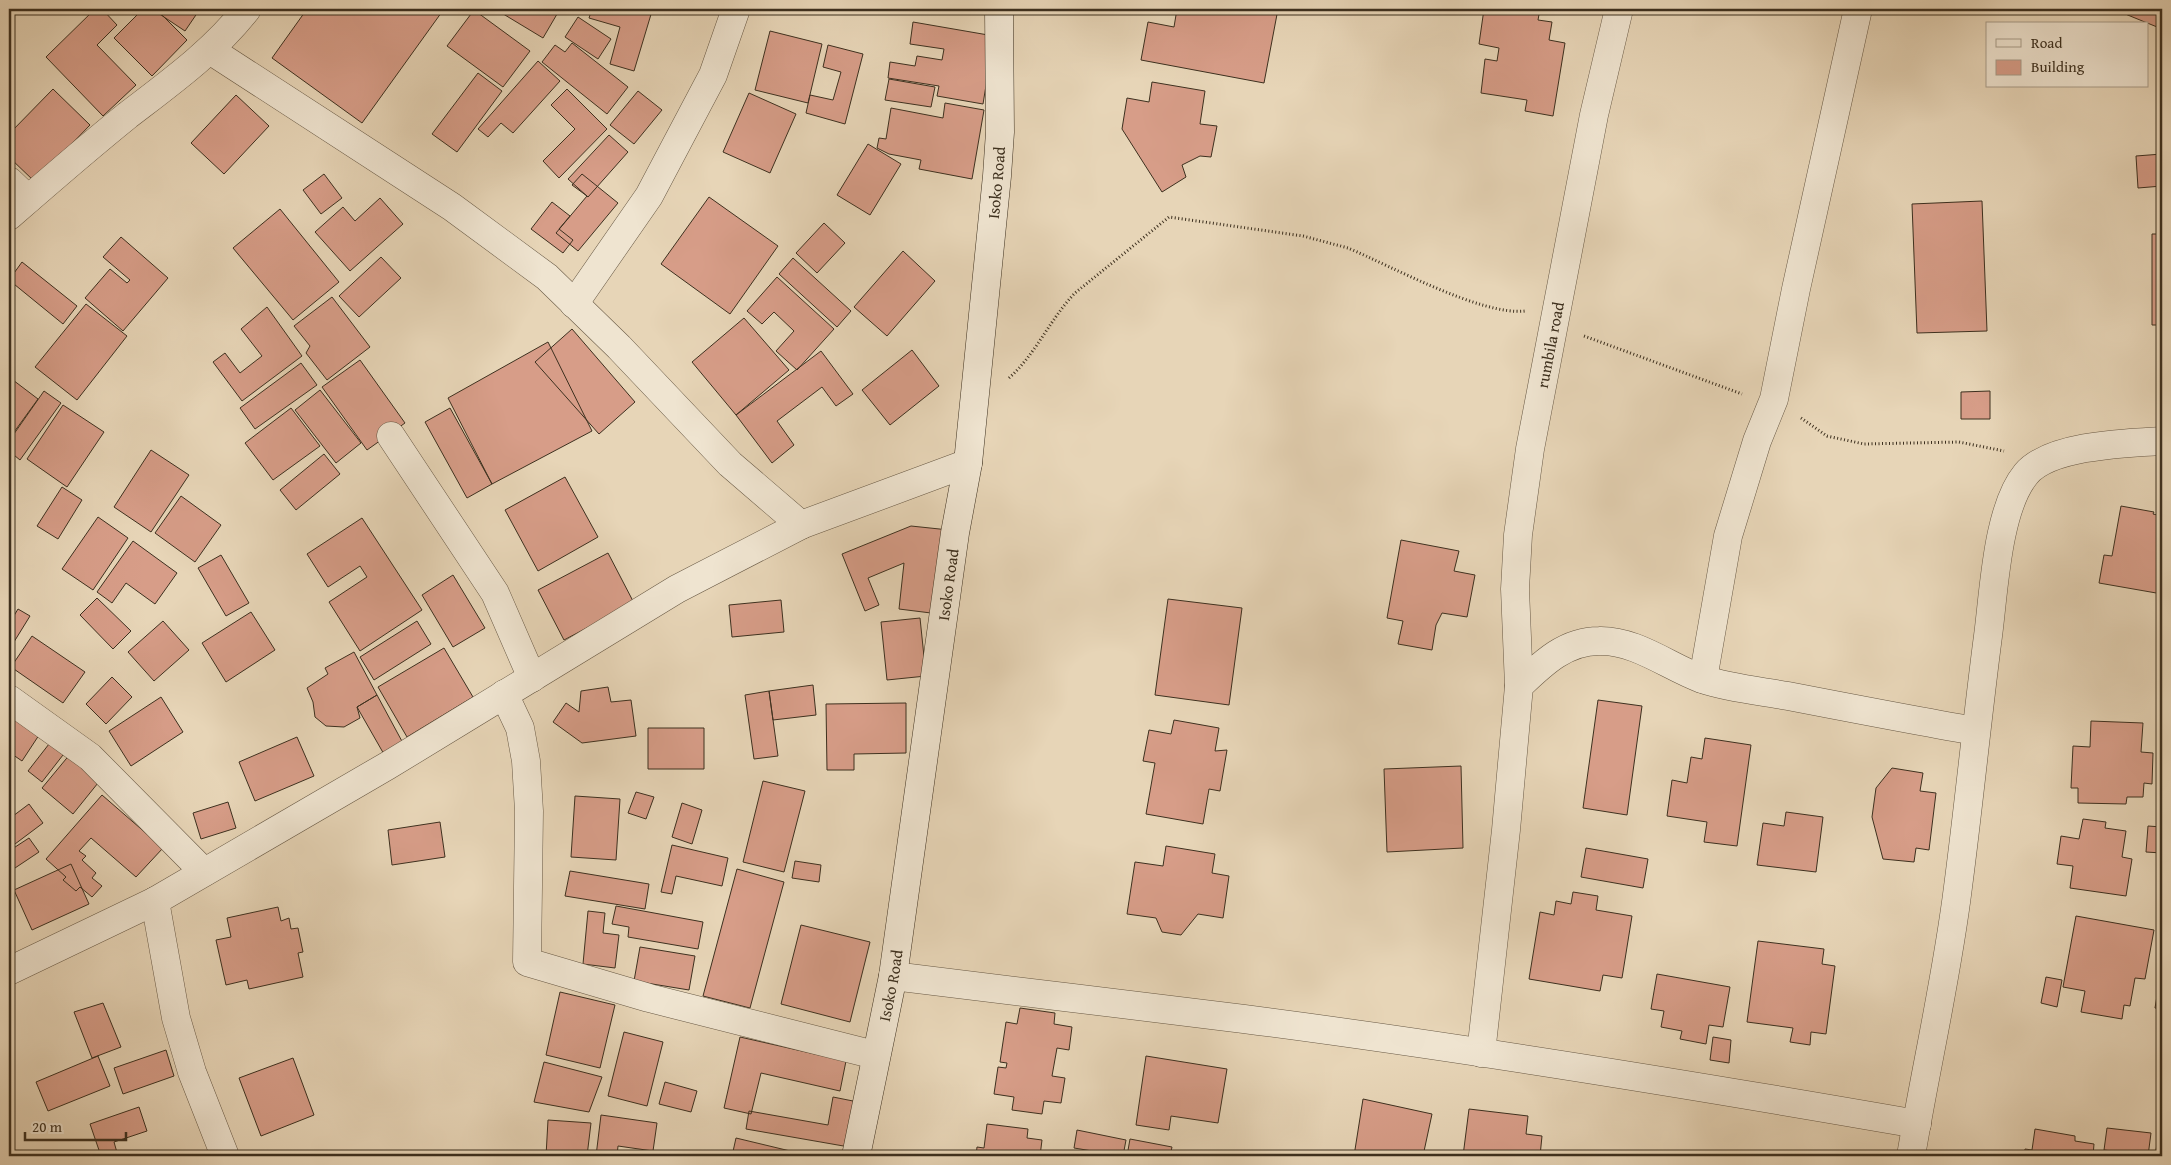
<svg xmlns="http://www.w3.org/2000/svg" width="2171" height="1165" viewBox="0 0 2171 1165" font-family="'Gentium Book Plus',serif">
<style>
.building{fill:#d79d88;stroke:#3d301f}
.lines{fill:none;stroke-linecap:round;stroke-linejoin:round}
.street-casing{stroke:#685945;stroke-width:29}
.secondary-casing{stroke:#3d301f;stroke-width:29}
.path{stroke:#3d301f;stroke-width:3;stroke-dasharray:1 2.5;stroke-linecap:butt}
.street{stroke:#efe4d0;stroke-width:28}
.secondary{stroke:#efe4d0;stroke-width:28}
.labels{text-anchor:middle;stroke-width:4.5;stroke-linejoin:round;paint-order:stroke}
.street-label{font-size:16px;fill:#3d301f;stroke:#efe4d0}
</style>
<rect width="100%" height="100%" fill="#e7d5b7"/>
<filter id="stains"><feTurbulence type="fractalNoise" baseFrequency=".004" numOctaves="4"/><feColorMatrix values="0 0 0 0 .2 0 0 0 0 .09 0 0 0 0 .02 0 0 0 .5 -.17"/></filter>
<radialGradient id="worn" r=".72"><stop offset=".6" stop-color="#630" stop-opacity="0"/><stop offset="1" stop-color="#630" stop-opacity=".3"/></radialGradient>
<path class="building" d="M95,9H102L117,25L97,45L136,85L103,116L46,57Z
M143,9H156L187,40L152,76L114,38Z
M152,9H200L185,31Z
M307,9H444L362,123L272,58Z
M495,9H560L543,38Z
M592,9H645L652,11L634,71L610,64L620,27L589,18Z
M1177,9H1278L1264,83L1141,60L1148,22L1174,27Z
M1484,9H1540L1538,20L1552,22L1549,40L1565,43L1553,116L1525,111L1527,100L1481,93L1485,59L1497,61L1499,48L1479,44Z
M2113,9H2162V29Z
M474,10L530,51L503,87L447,46Z
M578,17L611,39L598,59L565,37Z
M913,22L994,36L983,104L937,96L939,86L888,78L890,62L915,66L917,56L942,60L944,49L910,44Z
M770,31L822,44L808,103L755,90Z
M572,43L628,87L607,114L542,62L555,45L565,52Z
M828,45L863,54L845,124L806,113L810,95L833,100L841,72L823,67Z
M538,61L560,81L513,133L501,123L488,137L478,129Z
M478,73L502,91L457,152L432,134Z
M889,79L935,87L931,107L885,100Z
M1152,82L1205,91L1200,124L1217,126L1211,157L1200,156L1182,165L1186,177L1162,192L1122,129L1127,98L1149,102Z
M53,89L90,125L35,182L9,157V134Z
M567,89L607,129L559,178L543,161L575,129L551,105Z
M638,91L662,110L634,144L610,125Z
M749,93L796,114L770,173L723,152Z
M236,95L269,126L224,174L191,143Z
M945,103L984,110L972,179L919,169L921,160L889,154L877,148L879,138L886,139L891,108L943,118Z
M609,135L628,152L588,197L568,179Z
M868,144L901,164L870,215L837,195Z
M2162,154V186L2138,188L2136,156Z
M324,174L342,198L321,214L303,190Z
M582,174L618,203L578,251L556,233L587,196L572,185Z
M709,197L778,246L730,314L661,264Z
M380,198L403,224L350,271L315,232L343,207L355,221Z
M1982,201L1987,331L1917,333L1912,204Z
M552,202L570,216L559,229L573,240L563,253L531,229Z
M280,209L339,282L293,320L233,248Z
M824,223L845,243L817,273L796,253Z
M2152,234H2162V325H2152Z
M121,237L168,278L123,331L85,298L110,269L127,283L130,280L103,257Z
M903,251L935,281L887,336L854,307Z
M381,257L401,278L359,317L339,296Z
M793,258L851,311L837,327L779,274Z
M22,262L77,306L63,324L9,280Z
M777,277L834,329L797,370L776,351L794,331L774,312L762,324L747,311Z
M332,297L370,347L327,380L306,353L310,346L294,326Z
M86,304L127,336L77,400L35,367Z
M267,307L302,356L242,401L213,362L225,353L240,373L262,356L241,329Z
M744,318L789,370L736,415L692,362Z
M572,329L635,402L599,434L535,362Z
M548,342L592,431L492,484L448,398Z
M912,350L939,386L890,425L862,390Z
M821,351L853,394L836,406L822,387L777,421L794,445L772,463L736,415Z
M360,360L405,423L367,450L322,387Z
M301,363L317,385L255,429L240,408Z
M9,377L38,399L9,439Z
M320,390L361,443L336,463L295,410Z
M44,391L61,403L20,460L9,451V441Z
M1990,391V419H1961V392Z
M63,405L104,432L67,487L27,459Z
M291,408L320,446L273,480L245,443Z
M450,408L492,484L467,498L425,422Z
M151,450L189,475L151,532L114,507Z
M324,454L340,474L296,510L280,490Z
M565,477L598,537L538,571L505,510Z
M62,487L82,500L58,539L37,526Z
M181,496L221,525L195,562L155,533Z
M2121,506L2154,512L2153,514L2162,516V594L2099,583L2104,555L2112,556Z
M98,517L128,538L93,590L62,569Z
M362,518L422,610L360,651L329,602L367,577L360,566L328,587L307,554Z
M911,526L949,530L939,614L899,609L904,563L868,578L879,605L865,611L842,554Z
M1401,540L1459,551L1454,571L1475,575L1467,617L1442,613L1436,625L1432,650L1398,644L1403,621L1387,618Z
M133,541L177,573L155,604L126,583L112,603L97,592Z
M608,553L634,603L564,640L538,590Z
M221,555L249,603L226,616L198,568Z
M453,575L485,628L453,647L422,595Z
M97,598L131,631L113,649L80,615Z
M1168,599L1242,608L1229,705L1155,695Z
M781,600L784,632L732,637L729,605Z
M18,609L30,616L9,650V624Z
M251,612L275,650L226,682L202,643Z
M920,618L926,676L887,680L881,622Z
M163,621L189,650L154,681L128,652Z
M417,621L431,644L374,680L360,657Z
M32,636L85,672L63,703L11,667Z
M444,648L473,697L407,737L378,687Z
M354,652L377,695L357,707L360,718L344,727L326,726L315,717L313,702L307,688L328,674L325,668Z
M112,677L132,697L106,724L86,704Z
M813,685L816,715L773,720L769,691Z
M608,687L611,702L631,700L636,736L582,743L553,722L566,703L579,712L581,691Z
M769,691L778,756L754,759L745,695Z
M377,695L404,745L385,756L357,707Z
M161,697L183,732L131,766L109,731Z
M1598,700L1642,706L1627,815L1583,808Z
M906,703V753L854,754V770H827L826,704Z
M9,707L43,729L22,761L9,752Z
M1174,720L1219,728L1215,751L1227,750L1220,791L1209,789L1203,824L1146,814L1155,763L1143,761L1149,730L1171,734Z
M2091,721L2143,723L2141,752L2153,753L2152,784L2144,783L2143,797H2127L2126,804L2078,803V788H2071L2073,746L2090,747Z
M648,728H704V769H648Z
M56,735L70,746L42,782L28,771Z
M297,737L314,776L255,801L239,762Z
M1705,738L1751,745L1737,846L1704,842L1707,822L1667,816L1672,780L1687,783L1691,757L1702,759Z
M71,753L102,778L73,814L42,788Z
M1461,766L1463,848L1387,852L1384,769Z
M1892,768L1923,773L1920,791L1936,793L1929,850L1916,848L1914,862L1883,859L1872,817L1876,788Z
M763,781L805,791L784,872L743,862Z
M636,792L654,797L646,819L628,813Z
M102,795L163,848L136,877L91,838L79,851L86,856L82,860L96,873L92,878L102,886L92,897L80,887L76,891L63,880L66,877L46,859Z
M575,796L620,799L616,860L571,857Z
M228,802L236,828L201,839L193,813Z
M682,803L702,810L692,844L672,837Z
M29,804L43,823L11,847L9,845V819Z
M1786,812L1823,817L1816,872L1757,865L1763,823L1784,826Z
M2083,819L2106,822L2105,828L2126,831L2122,857L2132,859L2126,896L2070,888L2073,866L2057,864L2061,836L2079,839Z
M440,822L445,857L392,865L388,830Z
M2148,826L2162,827V853L2146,852Z
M29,838L39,852L9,872V851Z
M672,845L728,858L722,886L676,876L672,894L661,892Z
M1166,846L1215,854L1212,873L1229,876L1223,918L1198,914L1181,935L1162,932L1156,918L1127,914L1135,862L1163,866Z
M1586,848L1648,859L1643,888L1581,877Z
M795,861L821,865L819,882L792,878Z
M71,864L89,904L32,930L14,890Z
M737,869L784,882L750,1008L703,996Z
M570,871L649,884L645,909L565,896Z
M1573,892L1598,896L1596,910L1632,916L1622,978L1603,975L1600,991L1529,979L1540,912L1554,915L1556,901L1571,904Z
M616,906L703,922L698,949L628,937L629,927L612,924Z
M278,907L281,921L289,918L291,929L298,928L303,952L298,953L303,977L249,989L247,980L226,985L216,940L231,937L227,918Z
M588,911L605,913L603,933L619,935L615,968L583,964Z
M2076,916L2154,930L2145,979L2135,978L2130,1006L2124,1005L2122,1019L2081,1012L2085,991L2063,987Z
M801,925L870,942L850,1022L781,1004Z
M1758,941L1824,949L1822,964L1835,966L1826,1034L1811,1032L1810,1045L1790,1042L1793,1028L1747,1022Z
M640,947L695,956L689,990L634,981Z
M2162,966V1009L2155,1008Z
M1657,974L1730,987L1723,1027L1709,1025L1706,1044L1680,1039L1682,1031L1661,1027L1664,1011L1651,1009Z
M2046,977L2062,980L2057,1007L2041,1003Z
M560,992L615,1005L600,1068L546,1055Z
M103,1003L121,1047L92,1058L74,1012Z
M1020,1008L1055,1013L1054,1024L1072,1027L1069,1050L1057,1048L1052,1076L1065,1078L1061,1103L1044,1101L1042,1114L1012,1110L1014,1097L994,1094L998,1067L1006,1068L1007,1063L1000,1062L1006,1022L1017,1024Z
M624,1032L663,1042L647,1106L608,1096Z
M740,1037L846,1061L840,1091L761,1073L751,1114L724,1108Z
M1713,1037L1731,1040L1729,1063L1710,1060Z
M166,1050L174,1076L123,1094L114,1068Z
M98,1056L110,1086L48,1111L36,1082Z
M1146,1056L1227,1069L1218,1123L1171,1116L1169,1130L1136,1125Z
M293,1058L314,1115L261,1136L239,1078Z
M544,1062L602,1077L589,1112L534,1102Z
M665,1082L697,1091L691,1112L659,1104Z
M833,1097L863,1103L855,1148L746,1129L749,1111L828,1125Z
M1363,1099L1432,1114L1423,1156H1354Z
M139,1107L147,1131L114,1142L118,1156H101L90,1124Z
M1469,1109L1528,1116L1526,1134L1542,1136L1540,1156H1463Z
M601,1115L657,1123L653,1151L618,1146L617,1156H596Z
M548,1120L591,1123L587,1156H546Z
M987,1124L1028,1129L1027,1138L1042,1140L1040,1156H976L977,1147L984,1148Z
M2107,1128L2151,1133L2148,1156H2128V1153L2104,1150Z
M2035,1129L2075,1136V1141L2094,1144L2093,1156H2024L2025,1149L2032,1150Z
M1077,1130L1126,1140L1123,1156L1074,1148Z
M2159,1132H2162V1156H2155Z
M736,1138L811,1156H732Z
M1130,1139L1172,1147L1170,1156H1127Z"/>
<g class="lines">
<g class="street-casing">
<g id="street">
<path d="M210,50L452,207L547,277L619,347L730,464L801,525"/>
<path d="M9,181L28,199"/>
<path d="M9,216C48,182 87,148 128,115C171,82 213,52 247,9"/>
<path d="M574,304L649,196L713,75L736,9"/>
<path d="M391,436L495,593L532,678"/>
<path d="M1703,679L1728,536L1757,441L1774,399L1796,289L1858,9"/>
<path id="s1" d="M1519,686L1515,589L1518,535L1530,449L1594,115L1619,9"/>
<path d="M504,694L520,728L526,761L529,811L527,962L649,998L875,1055"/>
<path d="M9,699L90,757L204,872"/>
<path d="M155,901L176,1018L192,1072L225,1156"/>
<path d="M9,971L155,901L387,766L677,589L801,525L968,463"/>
<path d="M893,976C1010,991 1127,1004 1244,1019C1469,1048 1693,1085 1917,1124"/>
<path d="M1481,1053L1506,830L1519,686C1542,664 1565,641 1599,641C1636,640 1669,667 1702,679C1729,688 1760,691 1788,696C1850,708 1912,720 1975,731"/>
<path d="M1911,1156C1926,1066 1947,977 1958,887C1969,803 1977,720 1988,636C1994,591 1997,509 2026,474C2050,445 2127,443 2162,441"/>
</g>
</g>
<g class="secondary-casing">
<g id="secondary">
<path id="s2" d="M856,1156L893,976L955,533L968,463L997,176L1000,132L999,9"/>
</g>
</g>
<path class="path" d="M1584,336L1742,394
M1009,378C1036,354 1050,319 1075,293L1169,217L1303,236L1348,248C1391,266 1482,316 1525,311
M1801,418L1827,436L1864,444L1959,442L2004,451"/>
<use href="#street" class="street"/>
<use href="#secondary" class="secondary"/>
</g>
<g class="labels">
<g class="street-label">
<text dy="6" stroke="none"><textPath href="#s2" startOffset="984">Isoko Road</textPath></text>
<text dy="6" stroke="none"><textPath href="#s1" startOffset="344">rumbila road</textPath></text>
<text dy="6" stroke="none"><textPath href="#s2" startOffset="579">Isoko Road</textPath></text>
<text dy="6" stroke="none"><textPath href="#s2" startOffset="174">Isoko Road</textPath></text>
</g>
</g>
<rect width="2171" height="1165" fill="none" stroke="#e7d5b7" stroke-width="30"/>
<rect x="10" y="10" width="2151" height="1145" fill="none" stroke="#3d301f" stroke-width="2.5"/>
<rect x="15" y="15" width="2141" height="1135" fill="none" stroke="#3d301f"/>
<rect x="1986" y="22" width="162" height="65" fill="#efe4d0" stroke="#a89c89"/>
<rect x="1996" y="39" width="25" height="8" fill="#efe4d0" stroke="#a89c89"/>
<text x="2031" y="48" font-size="15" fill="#3d301f">Road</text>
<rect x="1996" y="60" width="25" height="15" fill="#d79d88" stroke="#a89c89"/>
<text x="2031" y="72" font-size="15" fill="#3d301f">Building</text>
<path d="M25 1132v8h101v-8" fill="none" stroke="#3d301f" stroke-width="2.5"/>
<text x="32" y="1132" font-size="15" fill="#3d301f" stroke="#efe4d0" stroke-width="4" paint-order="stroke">20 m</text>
<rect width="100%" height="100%" filter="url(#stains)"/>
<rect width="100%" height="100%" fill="url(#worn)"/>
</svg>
